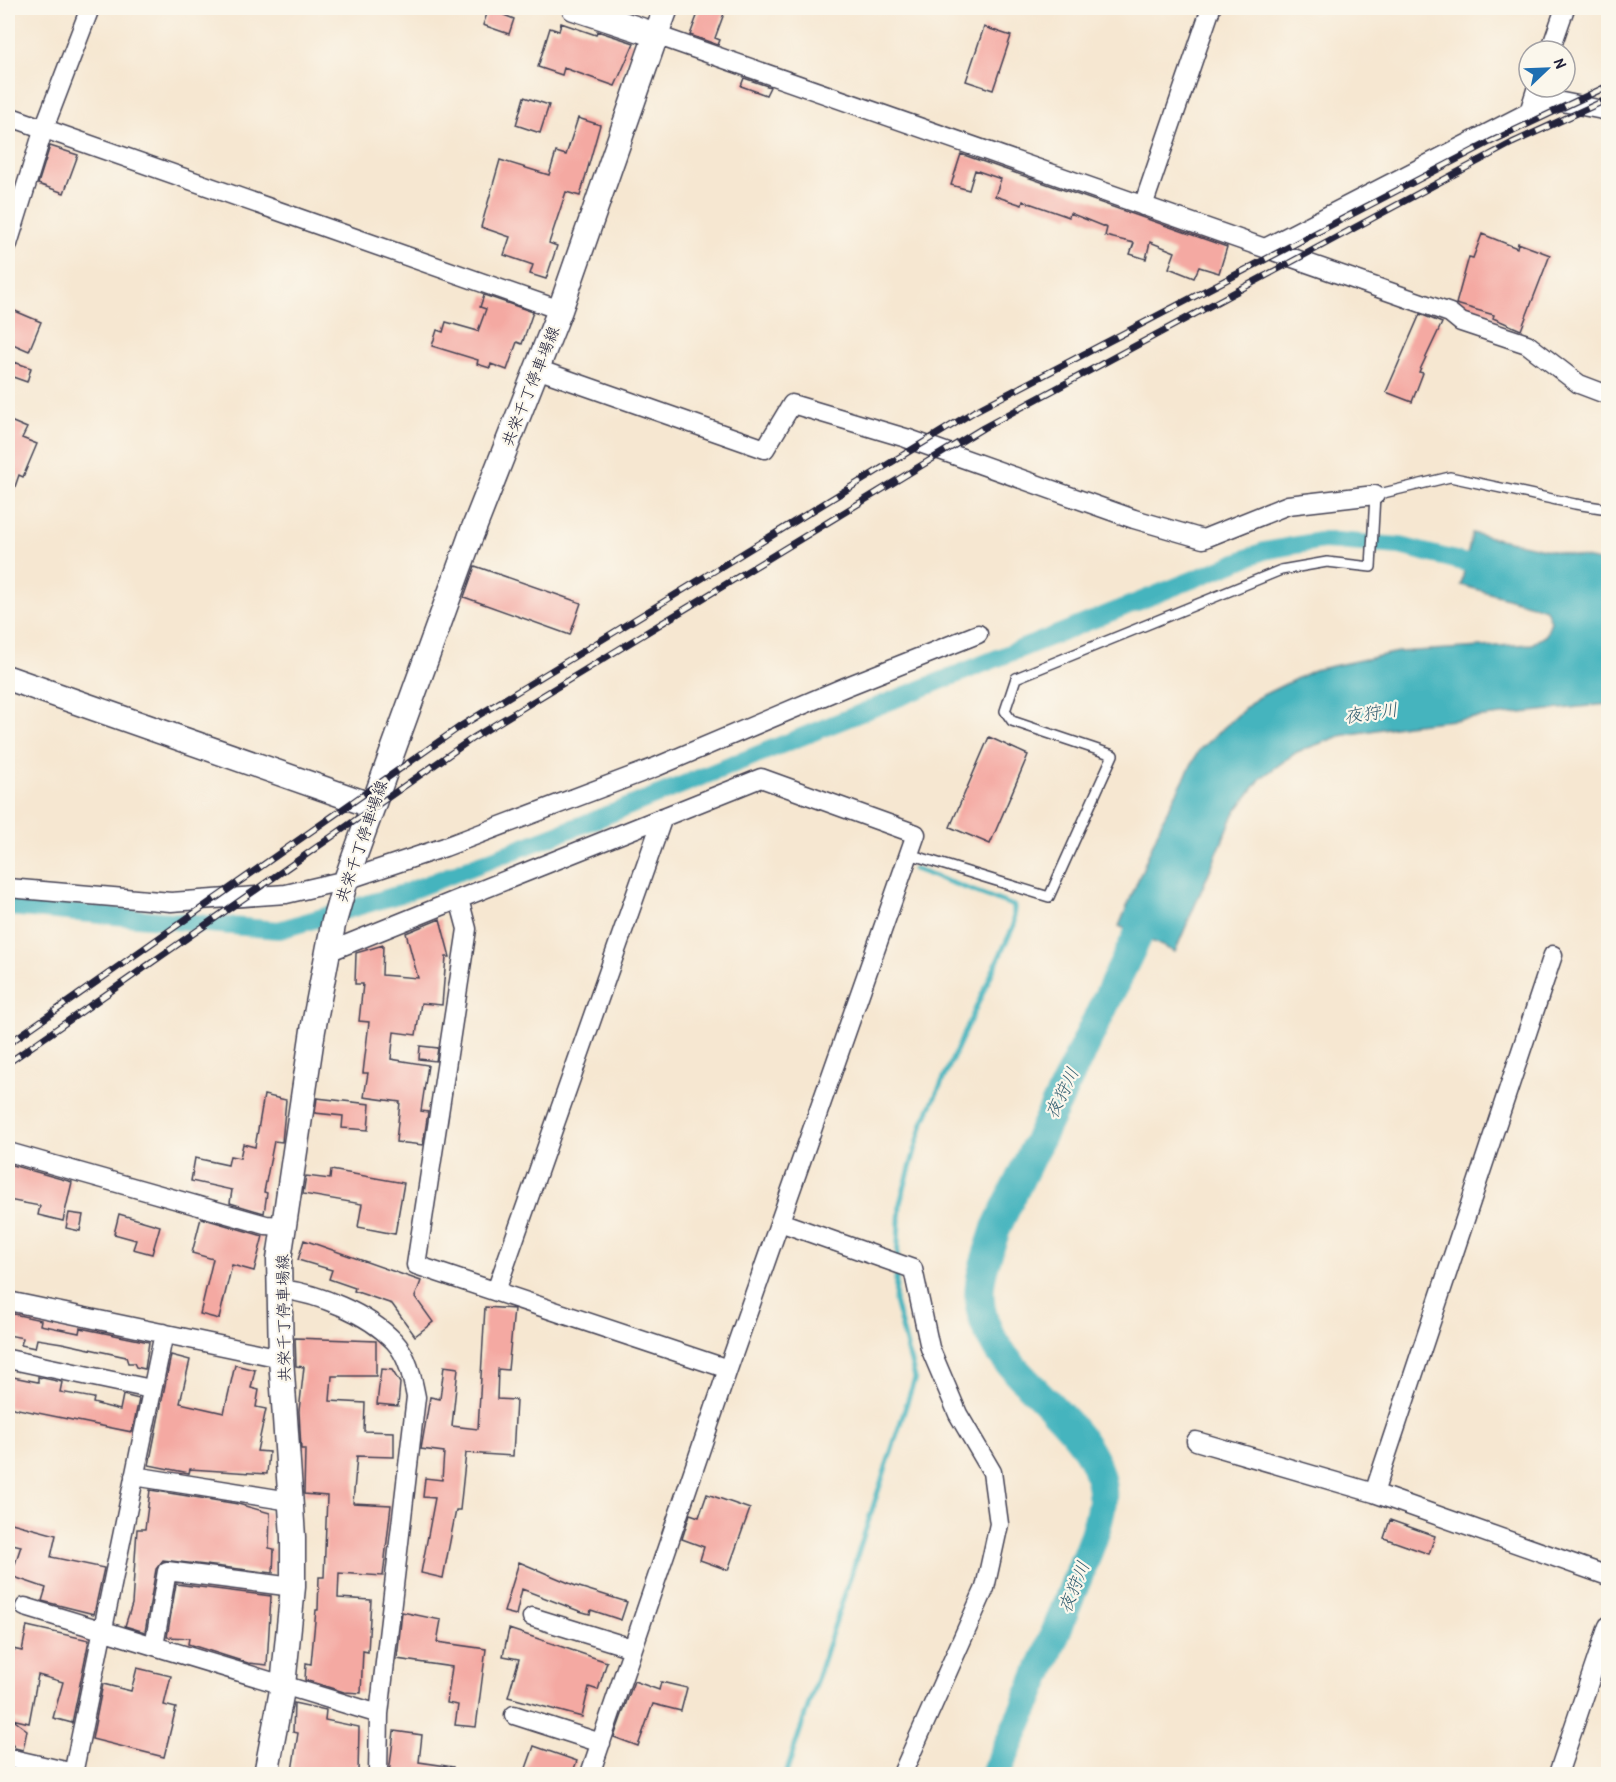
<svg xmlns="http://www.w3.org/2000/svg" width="1616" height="1782" viewBox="0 0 1616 1782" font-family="'Patrick Hand','Klee One',sans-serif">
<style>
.water{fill:#45b4be;stroke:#346b7c;stroke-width:1.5}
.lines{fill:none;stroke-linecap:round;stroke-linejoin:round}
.stream{stroke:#45b4be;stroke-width:5}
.canal{stroke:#45b4be;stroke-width:18}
.river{stroke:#45b4be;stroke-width:30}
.building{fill:#f4a9a2}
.lane-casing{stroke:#424052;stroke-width:12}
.street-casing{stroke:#424052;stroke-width:21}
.secondary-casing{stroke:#424052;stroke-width:27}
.lane{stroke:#fff;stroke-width:9}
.street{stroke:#fff;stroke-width:18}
.secondary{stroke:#fff;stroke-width:24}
.rail-casing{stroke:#22223b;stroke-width:7}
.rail{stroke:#fbf7ec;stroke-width:4.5;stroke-dasharray:14;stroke-linecap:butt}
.labels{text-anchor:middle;stroke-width:4.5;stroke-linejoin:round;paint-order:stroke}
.street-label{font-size:16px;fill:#22223b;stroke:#fbf7ec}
.water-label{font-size:18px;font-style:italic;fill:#305c6f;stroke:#fbf7ec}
</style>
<rect width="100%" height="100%" fill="#fbf7ec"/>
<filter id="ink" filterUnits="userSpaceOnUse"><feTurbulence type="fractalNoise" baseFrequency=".0167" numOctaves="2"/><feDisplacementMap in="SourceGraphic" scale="12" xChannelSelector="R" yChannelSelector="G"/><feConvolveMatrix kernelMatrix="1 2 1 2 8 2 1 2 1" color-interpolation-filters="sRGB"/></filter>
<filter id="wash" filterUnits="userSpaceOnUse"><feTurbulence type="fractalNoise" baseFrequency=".008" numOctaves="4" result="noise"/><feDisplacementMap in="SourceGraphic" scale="24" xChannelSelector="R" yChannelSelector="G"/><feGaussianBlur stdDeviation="1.35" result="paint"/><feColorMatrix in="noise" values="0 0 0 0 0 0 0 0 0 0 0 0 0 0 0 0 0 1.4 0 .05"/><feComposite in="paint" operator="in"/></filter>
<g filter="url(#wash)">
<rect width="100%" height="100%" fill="#f6e7d1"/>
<path class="water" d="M1472,533L1608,563V704L1406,725L1340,736L1297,752L1261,778L1234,814L1175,952L1119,926L1163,819L1199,750L1257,698L1314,670L1398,652L1532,644L1546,635L1551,621L1546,609L1461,585Z"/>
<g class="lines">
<path class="stream" d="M786,1774L915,1378L895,1301L900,1203L923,1123L1014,925V906L914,869"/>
<path class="canal" d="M8,907L279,930L404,893L602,817L1264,551L1324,540L1400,546L1487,568"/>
<path class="river" d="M995,1774C1023,1715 1047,1655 1071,1594C1081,1568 1105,1517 1102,1490C1095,1411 970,1370 980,1285C982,1266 991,1246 996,1228L1156,898"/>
</g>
<g id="blocks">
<path class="building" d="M489,8H506L504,15L514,19L509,34L483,25Z
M700,8H726L715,38L720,40L718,45L690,35Z
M561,23L596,35L597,31L634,43L615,86L564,68L562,75L538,67L550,28L559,31Z
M984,27L1011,36L993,90L966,81Z
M744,78L770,87L766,95L741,86Z
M524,97L549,105L540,133L516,125Z
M578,118L600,125L580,196L566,192L549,243L557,246L546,279L530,274L533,265L504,255L510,237L481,227L500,160L549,175L556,152L566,155Z
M50,146L78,155L64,193L38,184Z
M961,154L1227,247L1219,273L1199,267L1194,278L1169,268L1175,252L1150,242L1146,259L1130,254L1134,243L1105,236L1107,228L1070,213L1069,217L1023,201L1022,205L995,196L1001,179L975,170L969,190L951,185Z
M1482,234L1517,248L1518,243L1550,255L1521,330L1493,318L1494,315L1456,304L1469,257L1473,258Z
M484,295L533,312L522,344L517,342L507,370L491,364L490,368L477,364L478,360L432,346L437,330L443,332L446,322L478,331L486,309L480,307Z
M8,308L41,322L29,351L8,342Z
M1420,314L1442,323L1419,372L1423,373L1412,402L1386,392Z
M14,362L31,368L27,382L10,376Z
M8,420L27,428L22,438L37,444L23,477L19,475L9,504Z
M475,566L581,603L570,635L464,597Z
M989,737L1028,755L990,844L950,827Z
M440,919L450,957H446L442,1005L421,1003L416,1035L394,1032L391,1059L428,1065L421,1111L428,1112L423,1145L396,1142L400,1102L364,1097L368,1073H363L369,1022L359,1021L363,984H355L356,953L383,945L382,975L418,978L406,933Z
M420,1046L438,1048L436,1061L419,1059Z
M264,1095L286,1100L282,1142L274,1141L264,1192L267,1193L264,1213L230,1203L232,1190L191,1181L195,1158L228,1165L230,1156L240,1158L243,1144L255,1147Z
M317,1098L370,1104L368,1130L342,1128L343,1116L315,1113Z
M8,1164L72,1182L63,1221L38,1215L40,1206L8,1200Z
M331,1170L404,1183L395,1234L358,1227L362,1204L303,1194L306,1176L330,1179Z
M69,1213L83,1215L80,1231L66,1228Z
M119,1214L160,1226L152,1254L133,1249L136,1240L114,1234Z
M201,1218L263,1236L254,1271L232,1265L219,1319L200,1314L213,1259L192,1253Z
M304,1240L421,1281L415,1297L433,1322L415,1336L392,1304L354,1291L355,1288L329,1279L332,1270L298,1260Z
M485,1307L514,1309L508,1370L498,1369L497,1399L516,1400L513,1456L466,1453L460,1510H456L443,1578L421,1573L435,1498L423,1497L425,1478L442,1480L444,1452L421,1449L430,1397L440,1399L444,1366L458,1368L452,1426L478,1429Z
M9,1313L41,1320L40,1325L79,1333L80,1328L149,1342L145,1369L136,1367L134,1363H128L126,1357L62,1343L37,1339L35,1348L21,1345L23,1338L8,1335Z
M295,1338L376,1341V1376H332L330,1401L365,1403L364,1431L394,1432V1457L357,1456L353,1503L391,1505L383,1576L339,1573L338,1598L371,1600L368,1652L363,1651L361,1693L344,1692L305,1680L306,1663L311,1664L316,1610H318L319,1577H324L327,1496L304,1494L305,1449H301L299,1411L304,1367L296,1366Z
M171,1355L190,1360L180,1403L224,1413L235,1365L255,1370L251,1388L259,1390L256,1407L266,1409L257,1451L269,1452L267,1474L190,1469L189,1473L149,1465Z
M381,1369L392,1370L400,1383L398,1406L377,1404Z
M8,1376L38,1382V1377L62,1382L60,1392L94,1398L93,1403L120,1410L123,1395L139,1399L132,1432L8,1407Z
M150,1490L238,1504L270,1513L269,1548L274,1549L273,1573L163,1560L156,1569L145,1632L125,1626L132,1604L137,1529H145Z
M707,1494L750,1509L728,1570L700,1560L704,1547L682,1539L690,1514L699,1517Z
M1390,1520L1435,1536L1429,1554L1384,1538Z
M8,1522L56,1535L51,1557L104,1568L94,1614L42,1601L46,1588L11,1576L21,1546L8,1543Z
M519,1562L576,1586L627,1602L621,1620L591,1610L590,1614L579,1611L522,1589L516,1615L504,1612Z
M176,1584L271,1596L267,1665L248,1663L188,1644L189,1638L167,1637Z
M402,1612L441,1620L437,1642L486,1649L476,1727L455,1725L458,1705L447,1703L452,1667L397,1659Z
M27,1626L89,1640L72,1723L53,1718L63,1682L38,1675L29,1723L12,1719L27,1730L23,1750L15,1748L8,1739V1648L22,1651Z
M509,1629L607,1662L598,1690L589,1687L582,1717L508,1697L519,1659L503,1656Z
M137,1668L171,1676L164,1705L176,1708L164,1757L92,1739L103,1684L131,1691Z
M634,1681L659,1690L661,1682L687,1688L681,1711L653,1704L638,1746L614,1737Z
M294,1703L326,1710L325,1720L359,1727L358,1774H315L292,1771L298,1733L293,1732Z
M394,1731L422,1735L419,1762L453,1767L452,1774H389Z
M534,1746L577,1761L572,1774H524Z"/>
</g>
</g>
<g filter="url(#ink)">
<use href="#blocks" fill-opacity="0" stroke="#424052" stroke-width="1.5"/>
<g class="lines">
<g class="lane-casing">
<path id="lane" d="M909,854L1049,897L1113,755L1012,721L1005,711L1016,678L1281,570L1327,562L1371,567L1375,495L1450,477L1575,504L1608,509"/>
</g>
<g class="street-casing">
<path id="street" d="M656,35L1450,313L1461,322L1527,344L1579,384L1608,395
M1550,51L1565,8
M1529,112L1537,87
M8,116L560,310
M1143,206L1211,8
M8,244L44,128L90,8
M1265,248L1552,100L1608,111
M537,369L765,449L792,404L906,438L1134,519L1203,539L1288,505L1375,495
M8,888L171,902L286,894L346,880L445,847L656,767L845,687L978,634
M459,899L761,778L916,834L728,1369L590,1774
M328,952L459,899L467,929L416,1265L728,1369
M8,1152L266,1225L285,1226
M780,1222L913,1269L930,1348L958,1414L992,1472L999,1524L985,1588L902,1774
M281,1289C319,1294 367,1313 394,1341C408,1356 412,1377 416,1397L379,1714L378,1774
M496,1291L663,817
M8,1301L281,1358
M8,1359L151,1389
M1196,1441L1374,1493L1608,1576
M134,1476L290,1501
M1374,1493L1553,955
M25,1607L379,1714
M532,1617L632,1648
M154,1646L167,1571L293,1587
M514,1715L601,1743
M8,1758L74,1773
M73,1774L164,1333
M1558,1774L1608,1626"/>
</g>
<g class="secondary-casing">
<path id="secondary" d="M656,35L666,8
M8,678L373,806
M266,1774L283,1685L293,1587V1537L281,1358L279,1259L313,1030L333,925L346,880L470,538L560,310L656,35L574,8"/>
</g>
<use href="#lane" class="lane"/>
<use href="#street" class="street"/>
<use href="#secondary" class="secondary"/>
<g class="rail-casing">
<path id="rail" d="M8,1044L461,726L975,411L1490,142L1608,86
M8,1063L473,738L983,428L1512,143L1608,99"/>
</g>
<use href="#rail" class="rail"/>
</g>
</g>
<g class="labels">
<g class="street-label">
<text transform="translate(530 386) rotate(-68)" y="6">共栄千丁停車場線</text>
<text transform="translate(361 841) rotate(-71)" y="6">共栄千丁停車場線</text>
<text transform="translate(283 1318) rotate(-91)" y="6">共栄千丁停車場線</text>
</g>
<g class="water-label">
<text transform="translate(1371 713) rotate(-8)" y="6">夜狩川</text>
<text transform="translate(1062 1093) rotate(-64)" y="6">夜狩川</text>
<text transform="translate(1074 1587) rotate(-68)" y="6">夜狩川</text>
</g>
</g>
<rect width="1616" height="1782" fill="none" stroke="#fbf7ec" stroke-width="30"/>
<g transform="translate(1547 69) rotate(67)"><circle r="28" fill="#fbf7ec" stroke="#a4a2a5" stroke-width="1.5"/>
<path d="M0-4.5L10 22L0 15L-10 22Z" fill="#1f6fb2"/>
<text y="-9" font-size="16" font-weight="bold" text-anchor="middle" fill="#22223b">N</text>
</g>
</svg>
